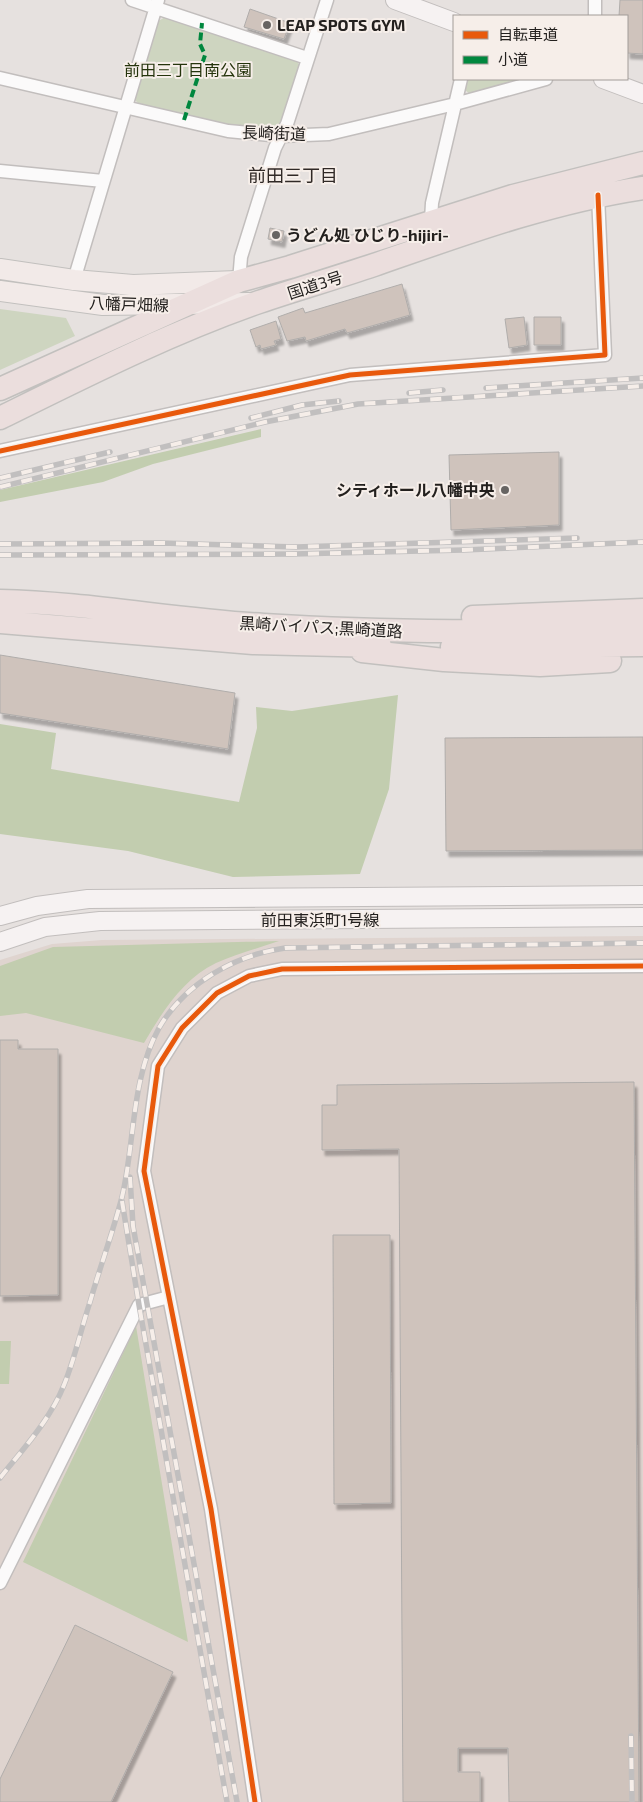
<svg xmlns="http://www.w3.org/2000/svg" width="643" height="1802" viewBox="0 0 643 1802" font-family="'Exo 2','Noto Sans JP',sans-serif">
<style>
.built{fill:#dfd4cf}
.green{fill:#ced5c0}
.forest{fill:#c2cdaf}
.building{fill:#cfc3bc;stroke:#b0adab;filter:url(#shadow)}
.lines{fill:none;stroke-linecap:round;stroke-linejoin:round}
.street-casing{stroke:#c2bebd;stroke-width:15}
.secondary-casing{stroke:#c2bebd;stroke-width:20}
.primary-casing{stroke:#c2c0be;stroke-width:22}
.highway-casing{stroke:#c2c0be;stroke-width:25}
.street{stroke:#fbfafa;stroke-width:12}
.secondary{stroke:#f6f2f2;stroke-width:18}
.primary{stroke:#f2eae8;stroke-width:20}
.highway{stroke:#ebdedd;stroke-width:22}
.rail-casing{stroke:#c1bfbf;stroke-width:5.5}
.rail{stroke:#f6eee9;stroke-width:4;stroke-dasharray:11;stroke-linecap:butt}
.quiet{stroke:#00873e;stroke-width:4;stroke-dasharray:8 4;stroke-linecap:butt}
.cycleway-casing{stroke:#f6eee9;stroke-width:8}
.cycleway{stroke:#e8590c;stroke-width:5}
.poi-dot{fill:#676462;stroke:#f6eee9;stroke-width:2}
.labels{text-anchor:middle;stroke-width:4;stroke-linejoin:round;paint-order:stroke}
.poi-label{font-size:16px;font-weight:bold;fill:#23201e;stroke:#f6eee9;text-anchor:start}
.park-label{font-size:16px;fill:#25340c;stroke:#f6eee9}
.street-label{font-size:16px;fill:#23201e;stroke:#f6eee9}
.neighbourhood-label{font-size:18px;fill:#302926;stroke:#f6eee9}
</style>
<defs>
<filter id="shadow"><feDropShadow dx="3" dy="5.5" stdDeviation="1" flood-color="#0004"/></filter>
</defs>
<rect width="100%" height="100%" fill="#e6e1df"/>
<path class="built" d="M643,936V1802H0V960L52,944L102,940Z"/>
<path class="green" d="M165,17L296,58L300,67L279,129L231,126L138,103L133,98L157,22Z
M468,79H529L471,95L464,89Z
M0,309L66,318L75,336L0,370Z"/>
<path class="forest" d="M261,429V437L153,464L103,482L0,502V490Z
M398,695L389,789L360,874L233,877L128,851L0,834V724L56,733L51,769L239,802L257,728L256,707L292,711Z
M279,941C259,948 236,954 216,963C183,979 162,1012 144,1043L26,1013L0,1016V966L53,947Z
M136,1326L188,1642L23,1562Z
M0,1341H11L9,1384H0Z"/>
<path class="building" d="M620,0H643V54L627,53V16H619Z
M250,9L290,23L284,39L244,27Z
M270,228L284,231L282,242L268,239Z
M402,284L410,315L347,333L345,329L306,341L305,337L287,341L278,317L303,308L305,313Z
M524,317L527,345L509,348L505,319Z
M534,317H561V345H534Z
M276,321L281,339L274,341L276,345L261,349L260,345L256,347L250,330Z
M559,452V525L451,530L449,455Z
M0,655L235,693L228,749L0,713Z
M643,737V850L446,851L445,738Z
M0,1040H18V1049H58V1295L0,1296Z
M634,1082L639,1802H509L508,1748H458V1772H480V1802H403L399,1149L322,1150V1105H337V1085Z
M333,1235H390L391,1503L334,1504Z
M75,1625L173,1672L111,1802H0V1779Z"/>
<g class="lines">
<g class="street-casing">
<path id="street" d="M132,0L307,58
M595,16V0
M0,78L228,131L281,136L329,134L455,104L546,79
M0,171L103,181
M431,220L432,203L461,79
M74,280L158,0
M239,281L241,257L275,148L287,124L327,0
M0,451L350,375L605,355L598,195
M0,1583L139,1305L169,1297
M255,1802L211,1509L144,1171L158,1066L182,1028L217,993L249,976L282,969L643,966"/>
</g>
<g class="secondary-casing">
<path id="secondary" d="M395,0L454,22
M603,79L643,94
M0,916L37,906L88,899L643,895
M0,942L45,927L100,921L643,917"/>
</g>
<g class="primary-casing">
<path id="primary" d="M0,269L74,280L133,285L237,281
M0,291L103,305L249,303"/>
</g>
<g class="highway-casing">
<path id="highway" d="M0,389L239,281L290,267L513,196L643,163
M0,418C85,376 170,333 259,302C297,289 336,278 374,265C463,234 550,202 643,188
M0,601C88,603 176,620 264,625C391,633 516,632 643,629
M473,617L643,610
M0,622L253,643L380,646
M452,647L643,645
M362,651L444,660L540,665L610,661"/>
</g>
<use href="#street" class="street"/>
<use href="#secondary" class="secondary"/>
<use href="#primary" class="primary"/>
<use href="#highway" class="highway"/>
<g class="rail-casing">
<path id="rail" d="M486,388L643,378
M409,393L443,390
M251,418L302,405L339,401
M0,478L110,452
M0,487L265,422L358,404L643,386
M0,544L161,543L296,547L577,538
M0,555L293,554L464,550L643,542
M130,1177L133,1226L237,1802
M122,1201L139,1305L227,1802
M0,1478C23,1449 50,1420 64,1385C75,1358 81,1329 90,1302C100,1267 113,1232 122,1197C135,1142 131,1079 159,1028C185,983 235,955 285,948L643,943
M631,1736L632,1802"/>
</g>
<use href="#rail" class="rail"/>
<path class="quiet" d="M184,120L205,55L200,44L202,23"/>
<g class="cycleway-casing">
<path id="cycleway" d="M0,451L350,375L605,355L598,195
M255,1802L211,1509L144,1171L158,1066L182,1028L217,993L249,976L282,969L643,966"/>
</g>
<use href="#cycleway" class="cycleway"/>
</g>
<g class="poi-dot">
<circle cx="267" cy="25" r="5"/>
<circle cx="276" cy="235" r="5"/>
<circle cx="505" cy="490" r="5"/>
</g>
<g class="labels">
<g class="poi-label">
<text x="277" y="31">LEAP SPOTS GYM</text>
<text x="286" y="241">うどん処 ひじり-hijiri-</text>
<text x="495" y="496" text-anchor="end">シティホール八幡中央</text>
</g>
<g class="park-label">
<text x="188" y="76">前田三丁目南公園</text>
</g>
<g class="street-label">
<text transform="translate(274 133) rotate(2)" y="6">長崎街道</text>
<text transform="translate(315 285) rotate(-18)" y="6">国道3号</text>
<text transform="translate(129 304) rotate(2)" y="6">八幡戸畑線</text>
<text transform="translate(321 627) rotate(3)" y="6">黒崎バイパス;黒崎道路</text>
<text x="320" y="926">前田東浜町1号線</text>
</g>
<g class="neighbourhood-label">
<text x="293" y="182">前田三丁目</text>
</g>
</g>
<rect x="453" y="15" width="175" height="65" fill="#f6eee9" stroke="#a29c98"/>
<rect x="463" y="31" width="25" height="8" fill="#e8590c" stroke="#a29c98"/>
<text x="498" y="40" font-size="15" fill="#23201e">自転車道</text>
<rect x="463" y="56" width="25" height="8" fill="#00873e" stroke="#a29c98"/>
<text x="498" y="65" font-size="15" fill="#23201e">小道</text>
</svg>
